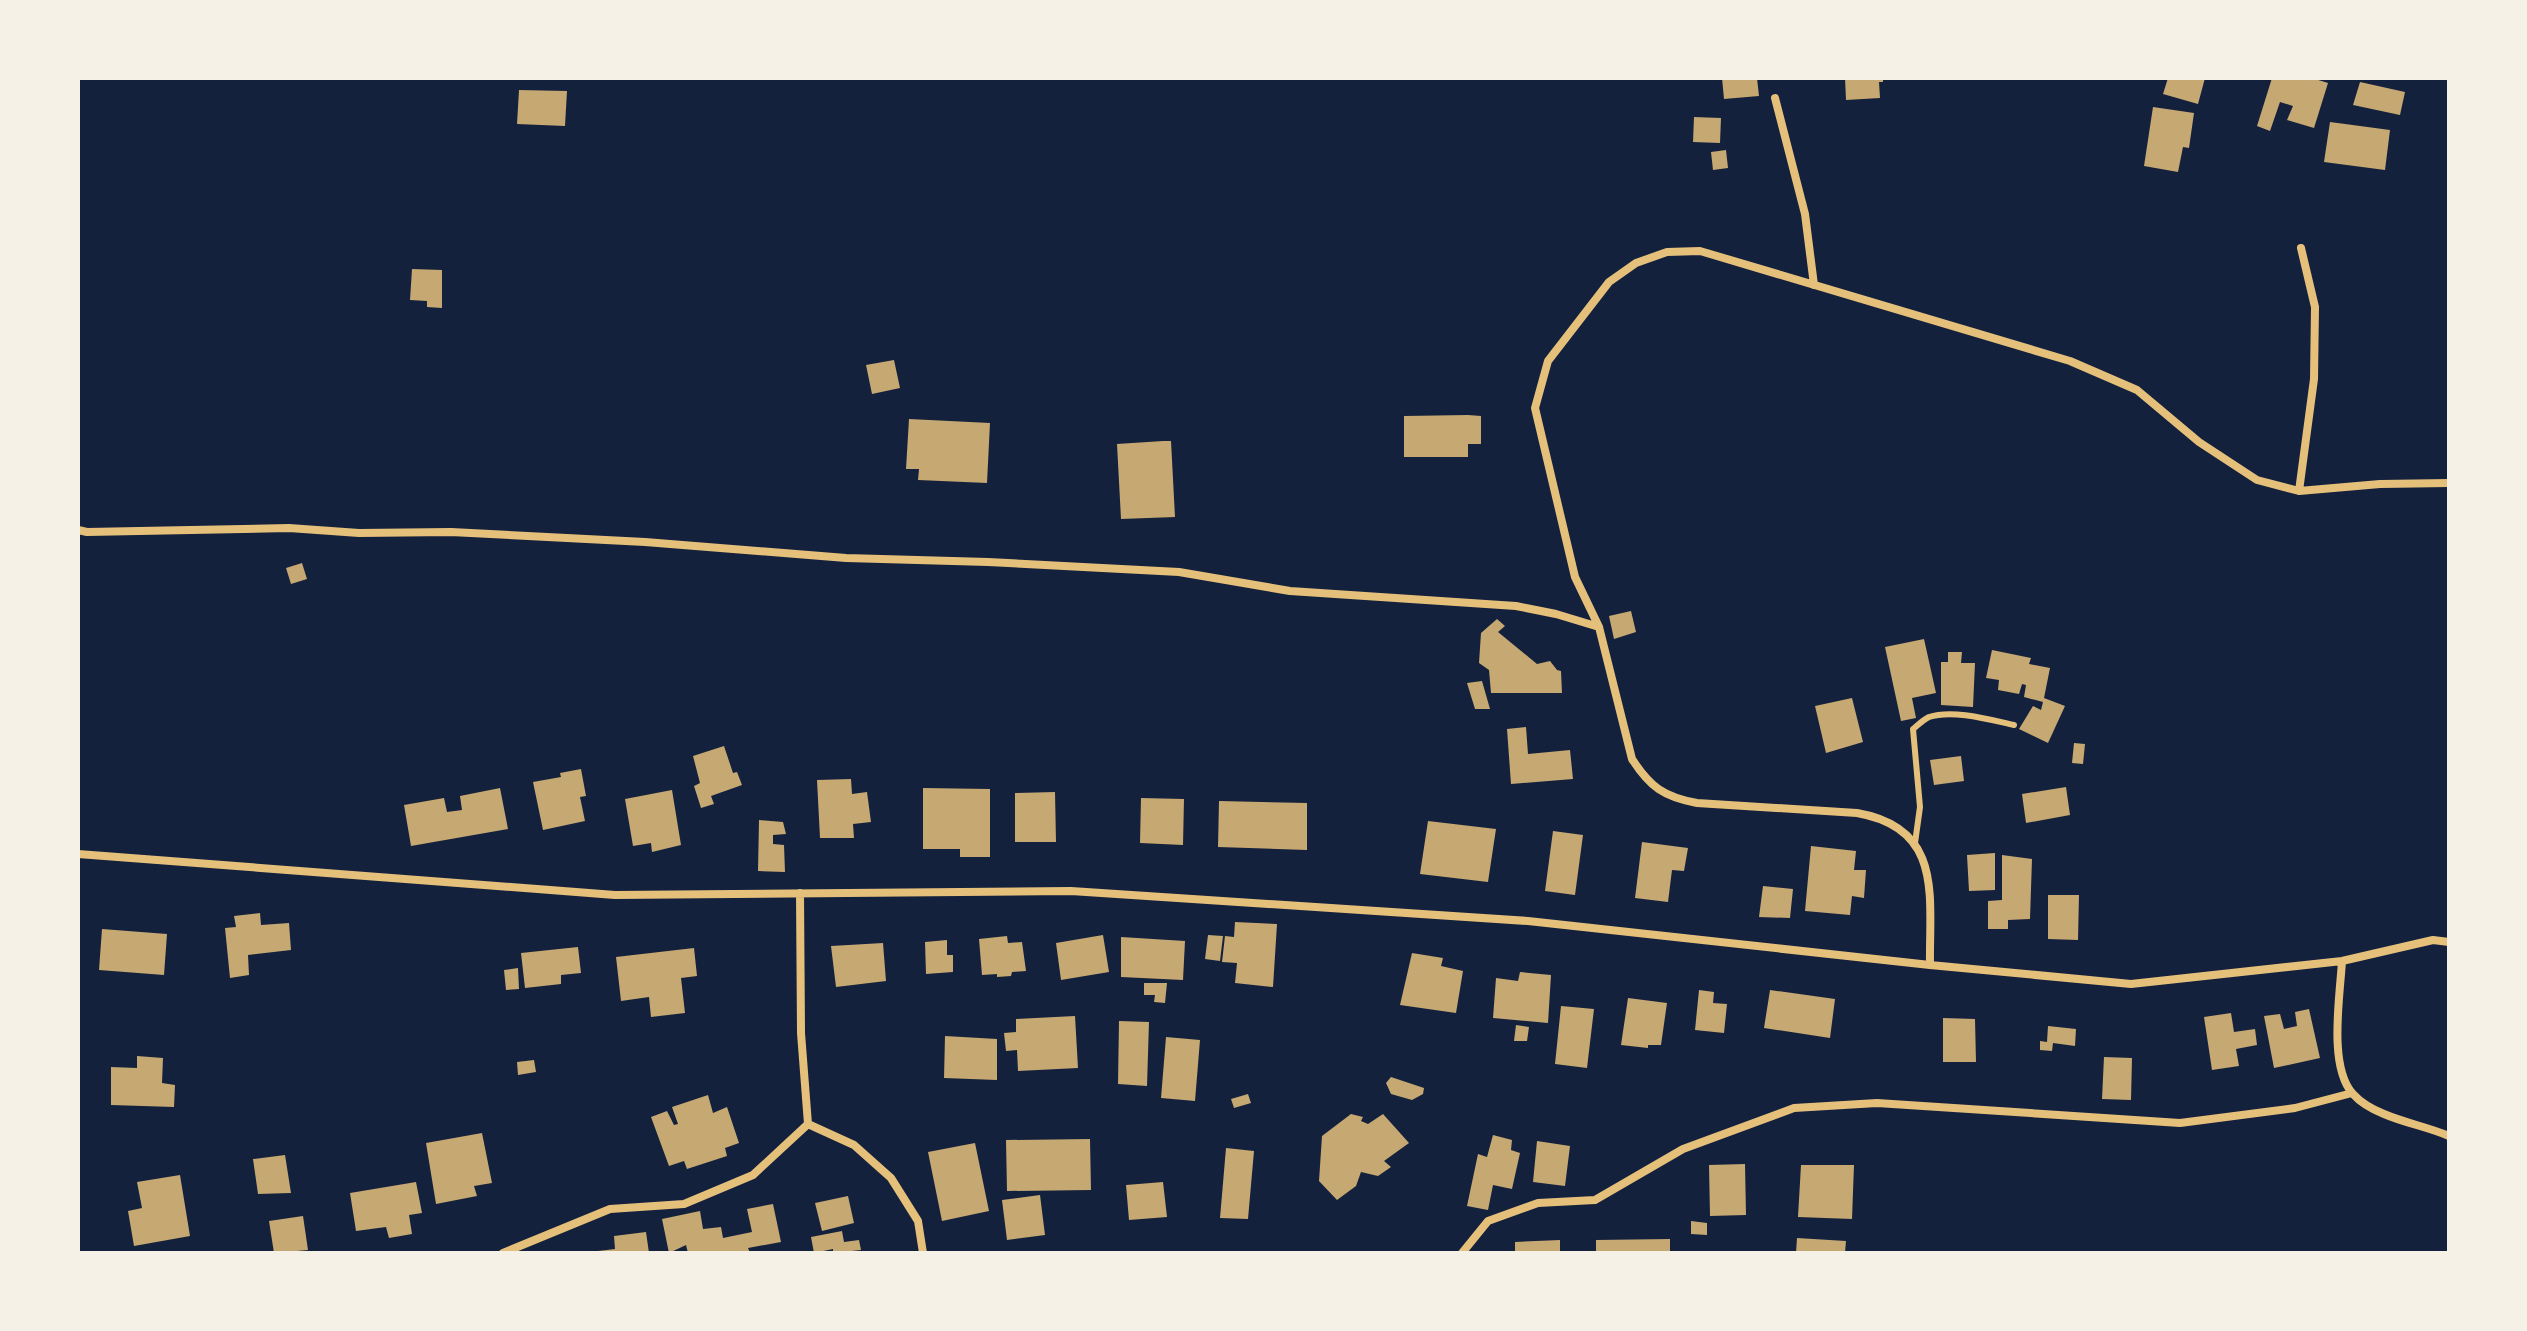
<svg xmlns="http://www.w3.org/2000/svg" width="2527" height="1331" viewBox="0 0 2527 1331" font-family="Overpass,sans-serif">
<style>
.building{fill:#c6a872}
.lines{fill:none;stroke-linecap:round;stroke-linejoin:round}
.service{stroke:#e5c07b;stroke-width:6}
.minor{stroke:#e5c07b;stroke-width:8}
</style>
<rect width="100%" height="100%" fill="#14213d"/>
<path class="building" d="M1722,78H1757L1759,96L1724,99Z
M1845,78H1883V82H1879L1880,98L1846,100Z
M2168,78H2205L2198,104L2163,94Z
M2272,78H2312L2328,83L2314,128L2287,120L2293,106L2280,102L2270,131L2257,126Z
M2360,82L2405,92L2400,115L2353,105Z
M519,90L567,91L565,126L517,124Z
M2153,107L2194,113L2189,148L2183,147L2178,172L2144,166Z
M1694,117L1721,118L1720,143L1693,142Z
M2330,122L2390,130L2385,170L2324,162Z
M1726,150L1728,168L1713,170L1711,152Z
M412,269L442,270V308L427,307V301L410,300Z
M894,360L900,388L872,394L866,365Z
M1468,415L1481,416V444H1468V457H1404V416Z
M909,419L990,423L987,483L918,480L919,469H906Z
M1163,441H1171L1175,517L1121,519L1117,444Z
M302,563L307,579L291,584L286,568Z
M1631,611L1636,632L1614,639L1609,616Z
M1497,619L1505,626L1498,632L1537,664L1550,661L1557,670L1561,671L1562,693H1491L1489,670L1479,663L1481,633Z
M1924,639L1936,693L1912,698L1916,718L1901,721L1885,647Z
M1992,650L2031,658L2029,664L2050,668L2044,698L2065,706L2048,743L2019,729L2033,706L2041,710L2043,702L2024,697L2026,685L2022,684L2019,694L1998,690L1999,680L1986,678Z
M1948,652H1962L1961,663H1975L1973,707L1941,705V662H1948Z
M1482,681L1490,709H1475L1467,683Z
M1852,698L1863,742L1826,753L1815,706Z
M1526,727L1528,754L1570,750L1573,779L1511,784L1507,729Z
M2074,743L2085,744L2083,764L2072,763Z
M724,746L733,773L737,772L742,785L711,796L714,804L701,808L694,786L700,783L693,756Z
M1961,756L1964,781L1934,785L1930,760Z
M581,769L586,796L580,797L585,821L543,830L533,782L561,777L560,773Z
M851,779L852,794L867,792L871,822L853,824L854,838H820L817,780Z
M2066,787L2070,815L2026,823L2022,794Z
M500,788L508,829L411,846L404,805L444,798L447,812L462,810L460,796Z
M923,788L990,789V857H960V849H923Z
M672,790L681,845L652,852L651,843L633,846L625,799Z
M1055,792L1056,842H1015V793Z
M1141,798L1184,799L1183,845L1140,843Z
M1219,801L1307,803V850L1218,847Z
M759,820L783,822L786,834L773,835V844L784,845L785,872L758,871Z
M1428,821L1496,829L1488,882L1420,874Z
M1553,831L1583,835L1575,895L1545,891Z
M1642,842L1688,848L1684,871L1672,870L1668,902L1635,898Z
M1811,846L1856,851L1854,870H1866L1864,898L1852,896L1850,915L1805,911Z
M1995,853V890L1969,891L1967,855Z
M2002,855L2032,859L2030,919L2008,920V929H1988V901L2002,900Z
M1763,886L1793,889L1790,918L1759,917Z
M2048,895H2079L2078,940L2048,939Z
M260,913L261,925L289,923L291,950L248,955L249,975L230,978L225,928L236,927L234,916Z
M1235,922L1277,924L1273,987L1235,983L1237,963L1222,962L1225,936L1234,937Z
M102,929L167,934L164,975L99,970Z
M1103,935L1109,972L1061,980L1056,943Z
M1208,935L1223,936L1220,961L1205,959Z
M1007,936L1008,943L1022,942L1026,971L1012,972L1011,976L997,977V974L982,975L979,939Z
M1121,937L1185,941L1183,980L1121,977Z
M947,940V955H953V972L926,974L925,942Z
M883,943L886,981L836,987L831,946Z
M578,947L581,973L561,975V984L525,988L521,953Z
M694,948L697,976L681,978L685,1013L651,1017L649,997L621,1001L616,957Z
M1412,953L1443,958L1441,966L1463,971L1456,1013L1400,1005Z
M518,968L519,989L506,990L504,970Z
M1520,972L1551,975L1548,1023L1493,1018L1496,978L1518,981Z
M1144,983H1167L1165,1003L1154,1002L1155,995H1144Z
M1699,990L1714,992L1713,1003L1727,1004L1724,1033L1695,1030Z
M1770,990L1835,999L1830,1038L1764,1028Z
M1628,998L1667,1003L1661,1045H1648V1048L1621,1045Z
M1561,1006L1594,1009L1587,1068L1555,1064Z
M2309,1009L2320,1058L2274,1068L2264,1016L2280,1014L2284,1029L2297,1026L2295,1012Z
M2231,1013L2234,1032L2255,1029L2257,1045L2236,1049L2239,1066L2212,1070L2204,1017Z
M1075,1016L1078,1068L1018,1071L1017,1050L1006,1051L1004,1033L1016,1032V1019Z
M1943,1018L1975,1019L1976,1062H1943Z
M1119,1021L1149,1022L1147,1086L1118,1084Z
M1516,1025L1529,1027L1527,1041H1514Z
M2048,1026L2076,1029L2075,1046L2053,1043L2052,1051L2040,1050V1041L2047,1042Z
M945,1036L997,1039V1080L944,1078Z
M1166,1037L1200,1040L1195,1101L1161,1098Z
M137,1056L163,1058L162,1083L175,1085L174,1107L111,1105V1067L137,1068Z
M2104,1057L2132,1058L2131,1100L2102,1099Z
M534,1060L536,1072L518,1075L517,1062Z
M1391,1077L1424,1088L1423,1094L1412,1100L1391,1094L1386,1083Z
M1248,1094L1251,1103L1234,1108L1231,1099Z
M708,1095L713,1113L727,1107L739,1143L725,1148L727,1156L687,1169L684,1161L669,1166L651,1117L667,1111L674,1125L678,1124L672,1107Z
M1351,1114L1363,1117L1361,1121L1368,1124L1383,1114L1409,1143L1384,1161L1391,1167L1378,1176L1361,1172L1356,1186L1337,1200L1319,1181L1322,1136Z
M482,1133L492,1183L474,1186L477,1196L436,1204L426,1143Z
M1493,1135L1512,1140L1511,1150L1520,1153L1512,1189L1493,1185L1488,1210L1467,1206L1478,1154L1487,1157Z
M1090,1139L1091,1190L1007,1191L1006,1140Z
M1537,1141L1570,1146L1565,1186L1533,1182Z
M975,1143L989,1211L942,1221L928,1152Z
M1226,1148L1254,1151L1248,1219L1220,1218Z
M285,1155L291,1193L258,1194L253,1159Z
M1745,1164L1746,1215L1710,1216L1709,1165Z
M1801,1165H1854L1852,1219L1798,1217Z
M180,1175L190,1236L134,1246L128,1211L142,1208L137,1182Z
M416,1182L422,1213L409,1215L412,1234L389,1238L386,1227L356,1231L350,1193Z
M1163,1182L1167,1217L1129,1220L1126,1185Z
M1040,1195L1045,1235L1007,1240L1002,1200Z
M848,1196L854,1223L822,1231L815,1203Z
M773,1204L781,1242L748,1248L750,1253H688L686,1245L669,1253L662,1219L700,1211L703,1229L721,1227L723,1238L752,1232L747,1209Z
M303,1216L308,1250L274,1253L269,1221Z
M1691,1221L1707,1223V1235L1691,1234Z
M842,1231L844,1242L859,1240L861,1250L833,1253V1249L814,1253L811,1237Z
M646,1232L649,1253H598V1251L615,1249L614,1236Z
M1797,1238L1846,1241L1845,1253H1796Z
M1670,1239V1253H1596V1240Z
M1560,1240V1253H1515V1242Z"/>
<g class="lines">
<path class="service" d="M1915,843L1920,807L1913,729C1918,725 1923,720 1929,717C1953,709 1991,720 2014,725"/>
<path class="minor" d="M1775,98L1805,214L1814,285
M2299,491L2314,379L2315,307L2301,248
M78,530L87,532L289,528L359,533L451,532L645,542L846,558L988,562L1179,572L1290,591L1516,606L1556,614L1599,627
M78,854L615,895L1071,891L1528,921L1930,965L2131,984L2342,961L2433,940L2449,942
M800,893L801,1033L808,1124
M2342,961C2340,996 2328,1067 2353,1094C2361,1103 2374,1110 2384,1114C2405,1123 2428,1127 2449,1136
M1930,965C1929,897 1944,828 1857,813L1697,803C1664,797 1650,787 1632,759L1599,627L1575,577L1535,408L1548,361L1609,282L1636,263L1667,252L1700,251L2070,361L2137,390L2199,442L2257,480L2299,491L2380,484L2449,483
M808,1124L854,1145L891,1178L918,1221L923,1253
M503,1253L610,1209L684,1204L753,1175L808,1124
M1462,1253L1488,1221L1538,1203L1595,1200L1683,1149L1794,1108L1877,1103L2180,1123L2295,1108L2352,1093"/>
</g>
<rect width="2527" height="1331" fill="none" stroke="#f6f1e7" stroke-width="160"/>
</svg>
